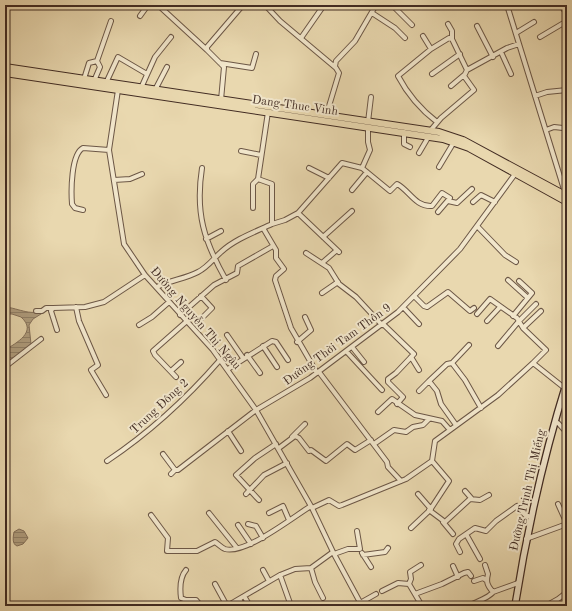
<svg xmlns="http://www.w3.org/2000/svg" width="572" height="611" viewBox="0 0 572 611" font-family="'Old Standard TT',serif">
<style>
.water{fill:url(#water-rules);stroke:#84705a}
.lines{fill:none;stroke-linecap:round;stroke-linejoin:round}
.minor-casing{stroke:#6c5746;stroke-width:6}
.secondary-casing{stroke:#422c23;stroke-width:8}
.primary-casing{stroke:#422c23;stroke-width:8}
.minor{stroke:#f1e6cb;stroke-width:4}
.secondary{stroke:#f1e6cb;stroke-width:5.5}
.primary{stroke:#e9d8af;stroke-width:6}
.labels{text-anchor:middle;stroke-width:4;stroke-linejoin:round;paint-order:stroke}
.street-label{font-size:12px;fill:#422c23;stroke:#f1e6cb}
</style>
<defs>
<pattern id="water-rules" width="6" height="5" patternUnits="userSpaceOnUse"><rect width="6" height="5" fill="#b09e7f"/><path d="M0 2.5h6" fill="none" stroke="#918168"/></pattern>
</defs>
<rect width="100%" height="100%" fill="#e9d8af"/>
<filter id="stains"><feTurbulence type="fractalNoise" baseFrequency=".005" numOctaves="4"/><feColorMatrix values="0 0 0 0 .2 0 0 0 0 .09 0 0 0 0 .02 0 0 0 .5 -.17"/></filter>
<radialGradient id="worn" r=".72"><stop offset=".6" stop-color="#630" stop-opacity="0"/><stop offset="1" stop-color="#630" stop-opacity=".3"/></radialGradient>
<path class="water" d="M5,307C19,308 33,318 46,308L49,309L33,319L29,325L31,344L29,349L23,351L5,364V350C16,343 38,332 21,317L12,314H5Z
M19,529L24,531L28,538L23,544L17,546C12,544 13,537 14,532Z"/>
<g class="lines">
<g class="minor-casing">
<path id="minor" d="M158,5L207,50
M265,5L280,21L336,68L339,73L326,116
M392,5L412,25
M507,5L566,196
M561,5L567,15
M372,13L395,28L405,38
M140,16L148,5
M448,24L452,31V39L467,70L507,48L519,44
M477,26L493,57
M516,33L534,22
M423,36L431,49L449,38L452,39
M540,37L567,21
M301,38L324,5
M431,49L398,76C408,95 420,109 437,122
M501,52L511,74
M220,63L252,68L256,54
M335,66L336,61L355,41L376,5
M432,74L460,54
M84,79L89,63L97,61
M94,81L100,67L97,61L111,21
M106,83L118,57L147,74
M451,86L464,75
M141,88L155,57L171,37
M118,90L109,150L124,244L145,275L213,350L256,410L312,508L334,554L362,606
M155,90L167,67
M535,96L547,92L567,90
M221,100L224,67L207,50V47L243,5
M368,122L371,97
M368,127V142L370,150L362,168L390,191L397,184C409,190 415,207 432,206L442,193L450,198L438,212
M546,130L554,127L563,128
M430,131L441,118L474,90L464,76L467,70
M404,132V144L410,147
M241,151L261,155
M419,153L429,136
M439,167L454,142
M202,168C195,213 204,241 226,280
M309,168L329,178
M114,180L130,179L142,174
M352,190L367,172
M448,201L457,203L472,189
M473,202L481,195L495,202
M253,208V184L258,179
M83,210L75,208L72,204C71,191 71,154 83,148L109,150
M298,213L342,163L362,168
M272,224L285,220L298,213L339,252
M477,226L505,255L516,262
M263,228L276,250V258L284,269L276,276L275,280L291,328L317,373
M323,237L352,211
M206,239L221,231
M306,253L329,268L339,284L356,297L382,325
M322,263L337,250
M508,280L528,298
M157,287C170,280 185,279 198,272C208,267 213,259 221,252C235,239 255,232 272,224V184L258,179L268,112
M322,293L338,282
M201,296L212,308L202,318
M414,296L424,306L427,307L448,292L470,311L474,308
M76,307L79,321L98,365L91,370L106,395
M403,307L419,324
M36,311H42L46,308H53
M477,314L490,299L517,318L523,328L546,350L533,363
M180,315L214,285L237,273L238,266L273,246
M513,316L532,293L519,281
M487,321L500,307
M519,321L536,304
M383,324L414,354L396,373L388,379V382L403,397L397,404
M139,325L152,317L169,302
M523,328L541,311
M57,330L51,311L53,308L85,307L104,302L145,275
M227,335L243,358
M297,342L311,330L305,317
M469,345L452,363L465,380L481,408
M263,346L277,367
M498,346L519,321
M352,347L364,362
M346,351L382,390
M247,355L260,373
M411,357L419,370
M452,363L447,364L429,381L437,391L441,404L456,425
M5,367L41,339
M228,369L272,341L276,342L288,360
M171,371L181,362
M319,372L387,462L388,467L401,481
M176,377L155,355L153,351L187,321
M419,391L429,381
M378,412L392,399L415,415L442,421L450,430
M555,423H558L567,433
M228,431L241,451
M292,437L305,424
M374,444L394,430L406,432L413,427L423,425L429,419
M279,448L295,436L299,438L309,451L311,450L326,461L347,444L355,450L371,440
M163,454L175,470H178L256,410L310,378L398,312L460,249L515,174
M107,461C149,433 187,398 220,360
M171,474L175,470
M465,491L472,499
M246,494L264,475L287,463
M418,494L431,509
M259,500L236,475L255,458L276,444
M558,504L567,524
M312,508L329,500L339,506L342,505L406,479L432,461L435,441L498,395L533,363L567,390
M429,510L445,522L470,499L480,500L489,495
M209,513L237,548
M269,513L283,506L289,520
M151,515L168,538L167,551H197L215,542C218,544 222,548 225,549C245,555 293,517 311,506
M443,522L453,534
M248,524L256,526L263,538
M238,525L251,544
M411,528L430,510L449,481L432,461
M466,534L480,559
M526,539L567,524
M460,552L456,544L459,539L475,528L486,531L496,521L517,506L525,515L531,517
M362,553L371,567
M334,554L348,549H360L357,531
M363,555L385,552L388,548
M485,565L488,574C486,582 487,585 493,592L518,583
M453,566L458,577
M311,568L315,582L323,598
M186,570C180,577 180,590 181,598L186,600H196L201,606
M263,570L269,581
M280,575L291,606
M474,581L483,578L486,580
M215,584L227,606
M409,584L411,579L410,572L421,565
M382,591L398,583L409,584L422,606
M415,594L442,584L464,573L468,572L471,576
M244,596L250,606
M239,599L243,606
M360,603L376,594
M227,606L280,575L295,569L311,568L333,552
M467,606C474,603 489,598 493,592
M532,606L549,604L558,599L567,592"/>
</g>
<g class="secondary-casing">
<path id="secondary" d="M515,606C527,530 544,455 567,381"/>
</g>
<g class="primary-casing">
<path id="primary" d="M5,67L439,132L463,140L567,196
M5,73L443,139L469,148L567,202"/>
</g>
<use href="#minor" class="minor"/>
<use href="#secondary" class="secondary"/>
<use href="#primary" class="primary"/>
</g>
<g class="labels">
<g class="street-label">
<text transform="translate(295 105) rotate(8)" y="4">Dang Thuc Vinh</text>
<text transform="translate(196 318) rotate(49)" y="4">Đường Nguyễn Thị Ngâu</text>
<text transform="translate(337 344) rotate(-36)" y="4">Đường Thời Tam Thôn 9</text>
<text transform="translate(159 406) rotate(-43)" y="4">Trung Đông 2</text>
<text transform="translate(527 490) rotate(-77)" y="4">Đường Trịnh Thị Miếng</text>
</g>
</g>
<rect width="572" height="611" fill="none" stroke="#e9d8af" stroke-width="20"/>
<rect x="6" y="6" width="560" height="599" fill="none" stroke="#422c23" stroke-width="2"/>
<rect x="10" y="10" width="552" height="591" fill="none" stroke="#422c23"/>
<rect width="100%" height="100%" filter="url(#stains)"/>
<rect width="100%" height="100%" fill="url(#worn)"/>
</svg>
